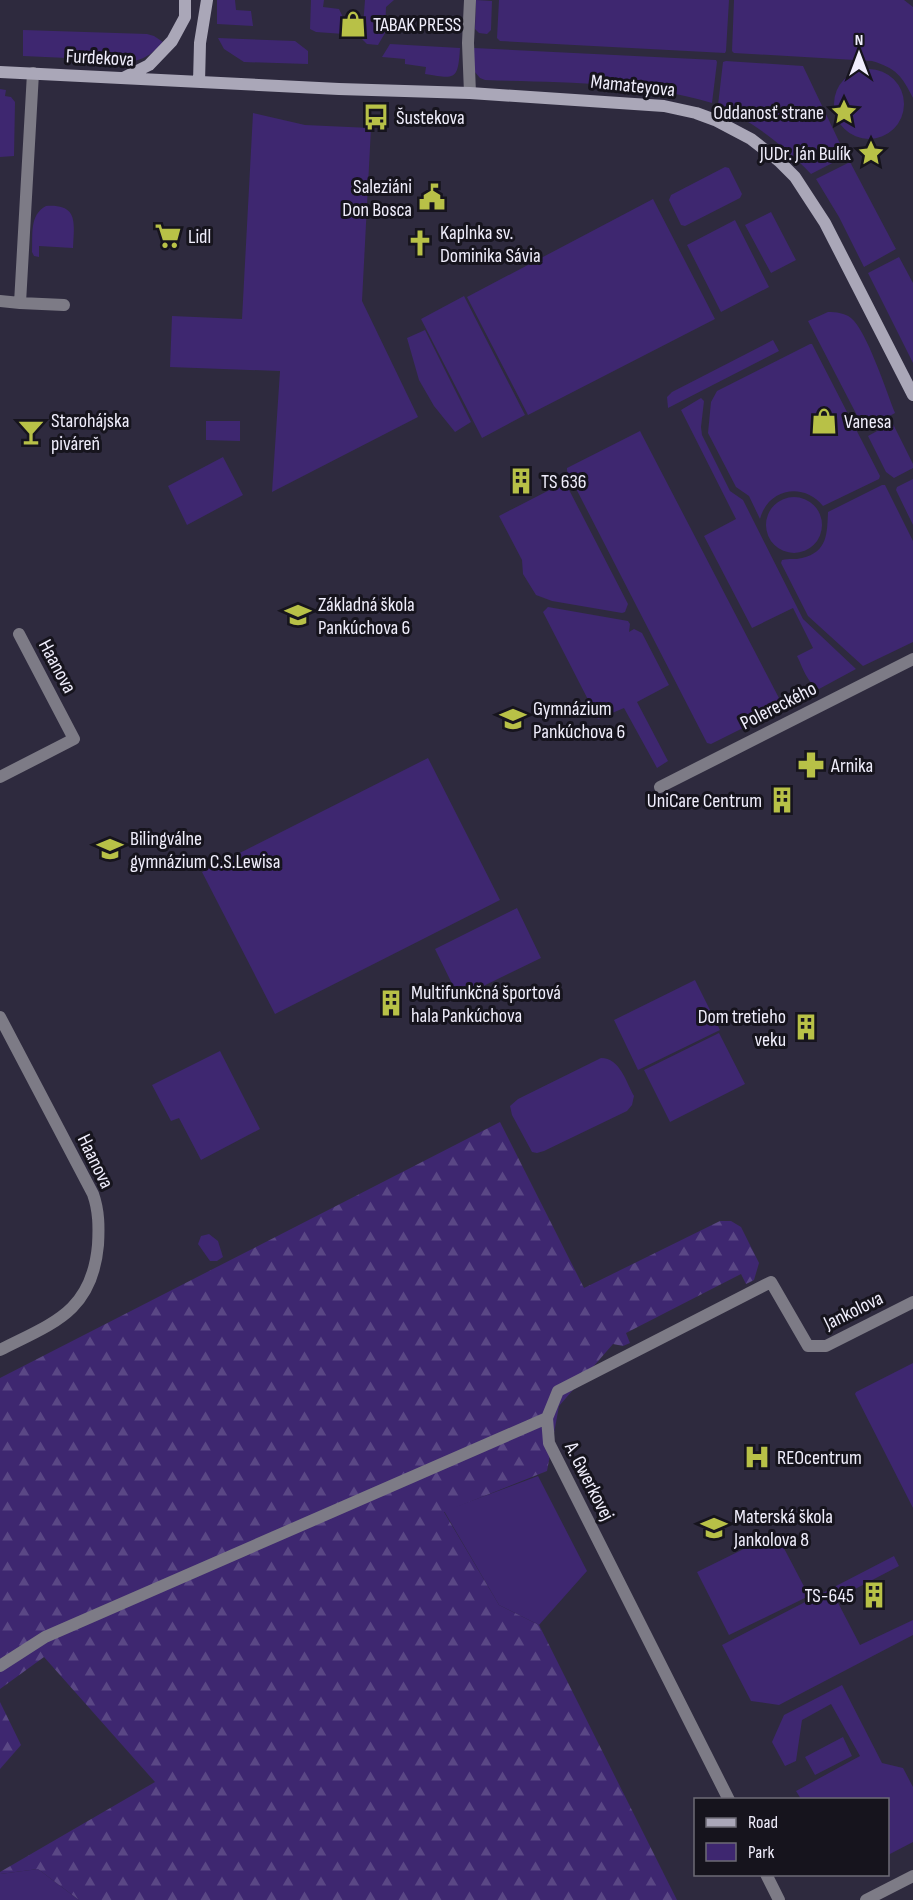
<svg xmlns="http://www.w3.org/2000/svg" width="913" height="1900" viewBox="0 0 913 1900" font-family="'Sofia Sans Condensed',sans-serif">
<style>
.green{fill:#3e2770}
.forest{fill:url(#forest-firs)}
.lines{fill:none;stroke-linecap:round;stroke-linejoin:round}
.street{stroke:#7d7b86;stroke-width:12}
.secondary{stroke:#aaa7b8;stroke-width:12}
.labels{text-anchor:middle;stroke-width:6;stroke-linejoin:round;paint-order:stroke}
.poi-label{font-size:20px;fill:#f0eefc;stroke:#16141d;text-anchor:start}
.street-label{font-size:20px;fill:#f0eefc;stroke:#16141d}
</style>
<defs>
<pattern id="forest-firs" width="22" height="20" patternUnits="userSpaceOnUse" patternTransform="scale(1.5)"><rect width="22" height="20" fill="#3e2770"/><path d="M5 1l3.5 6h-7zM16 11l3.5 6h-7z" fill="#5a4785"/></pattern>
</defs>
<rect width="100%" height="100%" fill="#2e2a3e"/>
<path class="green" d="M217,0H235L236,10L251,11L253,26L217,24Z
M311,0H324L323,7L339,9L349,30L344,34L316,32L310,29Z
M365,0H394L386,7L385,33L378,45L367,44L362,39Z
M476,0L492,1L491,30L487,34L479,33L475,29Z
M499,0H729L726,51L725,53L500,41L497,38Z
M734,0H904L913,7V98C902,76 896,68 872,61L734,53L732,51Z
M23,30L147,34L154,36L163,42C154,52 147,58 134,61L23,56Z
M218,38L295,41L308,51V64L244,62L224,49Z
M390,44L460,48C458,81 455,79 425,74L426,67L405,64V59L382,57Z
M474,48L716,60L717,62L712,103C639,81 560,83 485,80L480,78L474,71Z
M726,61L803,66L846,156L811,174C784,145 754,123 718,105L723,62Z
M834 104a35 35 0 1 1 70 0a35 35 0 1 1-70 0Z
M0,89L6,90L5,96L11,97L15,102L14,156L0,157Z
M253,113L305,125L371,128L362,301L418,417L272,492L280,371L170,367L172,316L242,319Z
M850,162L896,249L864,267L839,217L816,179Z
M725,167L729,168L742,194L740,198L685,226L681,225L669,200L671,195Z
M653,199L715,319L528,415L467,297Z
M46,206C79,204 74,223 73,248L39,246V257L34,256L32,252C33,235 29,215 46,206Z
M771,212L796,260L771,273L745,225Z
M735,220L769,287L721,312L687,245Z
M899,257L913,283V363L868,273Z
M464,296L525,415L482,438L421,319Z
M828,312C836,312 845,313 851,318C866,329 887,393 895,413L866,429L863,427L808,321Z
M425,330L471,422L455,432L434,406L419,380L407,338Z
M773,340L779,351L668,408L667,397L672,392Z
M810,344H812L880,476L879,479L823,506C804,482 768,488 760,519L749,496L736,487L708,433L711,402L717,391Z
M701,398L704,401L701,427L702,435L730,491L743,500L803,619L856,669L819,689C807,683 803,668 797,656L813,648L793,608L752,628L704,536L736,519L681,410Z
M206,421H240V441L206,440Z
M890,424H893L913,464V468L894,478L886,472L868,436Z
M640,431L780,700L779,710L711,744L707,743L567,471V468Z
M223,457L243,495L187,525L168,486Z
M913,479V525L896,490L897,487Z
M565,482L628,604L625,612L622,613L552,601L536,595L523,574L522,560L499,516Z
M882,485H885L913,541V642L863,666L808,616L781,563L782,560C789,558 795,560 802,558C828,552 827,533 828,512Z
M766 525a28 28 0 1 1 56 0a28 28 0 1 1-56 0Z
M548,607L628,621L630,624L629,632L634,629L642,633L669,685L637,702L668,761L657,768L624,708L598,719L543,612Z
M428,758L500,900L275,1014L202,872Z
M517,908L541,958L459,998L435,949Z
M695,980L720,1030L638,1070L614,1020Z
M719,1033L745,1084L670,1122L644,1070Z
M220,1051L260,1129L201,1160L179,1118L171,1121L152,1085Z
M601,1058C620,1058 626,1082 634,1096L632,1105L627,1111L544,1151L537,1153L532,1152L512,1115L510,1106L518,1099Z
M209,1234L218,1241L223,1257L217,1261H210L198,1244L201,1236Z
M913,1363V1508L855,1394L856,1392Z
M538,1476L587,1571L539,1625L499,1605L444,1511Z
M776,1533L809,1596L729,1635L697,1572Z
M894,1556L899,1566L836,1599L860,1645L913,1620V1635L779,1705L751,1701L722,1645Z
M842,1685L882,1763L903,1768L913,1787V1842L888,1855V1800L801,1799L796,1791L860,1756L831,1704L802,1720L796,1761L785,1766L772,1742L784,1715Z
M843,1737L852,1756L815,1775L805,1757Z
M38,1869L79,1900H0V1874Z"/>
<path class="forest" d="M500,1122L584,1288L720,1221H731L741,1227L759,1263L754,1280L746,1284L741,1274L626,1333L630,1343L623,1346L613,1344L559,1406L547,1471L444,1512L499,1605L539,1625L677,1900H79L38,1869L0,1874V1872L155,1782L44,1657L0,1689V1378Z
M0,1702L21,1745L0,1769Z"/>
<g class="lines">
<path class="street" d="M33,73L20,303L64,305
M470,93L468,43L470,0
M0,301L20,303
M0,777L74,739L19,634
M660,787L913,659
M0,1017L93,1194C99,1211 99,1227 98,1245C92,1312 53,1323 0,1350
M0,1666L45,1637L547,1418
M729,1800L549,1443L547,1418L558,1391L771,1282L808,1346H826L913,1302
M766,1874L779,1900
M866,1900L913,1876"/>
<path class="secondary" d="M0,72L339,89L470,93L664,106L696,113L715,120L751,139L779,161L795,177L825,223L913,395
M125,77L149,65L172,41L185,17V0
M199,82L200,43L207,0"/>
</g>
<defs>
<g id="shop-bare" transform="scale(2.07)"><path d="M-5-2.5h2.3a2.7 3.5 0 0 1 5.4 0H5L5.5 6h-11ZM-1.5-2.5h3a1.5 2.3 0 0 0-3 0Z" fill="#b8c147" stroke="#16141d" stroke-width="2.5" paint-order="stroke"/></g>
<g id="sight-bare" transform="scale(2.07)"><path d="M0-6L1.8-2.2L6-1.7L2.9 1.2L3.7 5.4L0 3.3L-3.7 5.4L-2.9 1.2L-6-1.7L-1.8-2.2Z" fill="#b8c147" stroke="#16141d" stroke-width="2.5" paint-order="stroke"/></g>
<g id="bus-bare" transform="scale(2.07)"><path d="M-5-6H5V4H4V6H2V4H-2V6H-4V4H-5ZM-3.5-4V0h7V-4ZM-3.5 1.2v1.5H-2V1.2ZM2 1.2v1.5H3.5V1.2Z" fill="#b8c147" stroke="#16141d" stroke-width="2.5" paint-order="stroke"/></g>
<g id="civic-bare" transform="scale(2.07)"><path d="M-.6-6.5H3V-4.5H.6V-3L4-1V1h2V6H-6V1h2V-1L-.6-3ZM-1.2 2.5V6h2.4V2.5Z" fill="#b8c147" stroke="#16141d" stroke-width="2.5" paint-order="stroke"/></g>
<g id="supermarket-bare" transform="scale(2.07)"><path d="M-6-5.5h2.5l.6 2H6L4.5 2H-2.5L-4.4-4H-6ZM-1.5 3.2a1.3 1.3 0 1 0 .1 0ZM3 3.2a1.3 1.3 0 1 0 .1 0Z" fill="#b8c147" stroke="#16141d" stroke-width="2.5" paint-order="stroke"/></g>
<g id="church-bare" transform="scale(2.07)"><path d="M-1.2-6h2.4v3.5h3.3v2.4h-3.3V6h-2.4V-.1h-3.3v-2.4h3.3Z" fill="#b8c147" stroke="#16141d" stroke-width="2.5" paint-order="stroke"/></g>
<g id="bar-bare" transform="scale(2.07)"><path d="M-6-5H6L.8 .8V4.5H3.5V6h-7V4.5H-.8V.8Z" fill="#b8c147" stroke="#16141d" stroke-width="2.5" paint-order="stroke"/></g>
<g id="building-bare" transform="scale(2.07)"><path d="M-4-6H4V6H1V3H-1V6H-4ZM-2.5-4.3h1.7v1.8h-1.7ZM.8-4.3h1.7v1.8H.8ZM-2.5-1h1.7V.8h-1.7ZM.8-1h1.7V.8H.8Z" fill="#b8c147" stroke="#16141d" stroke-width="2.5" paint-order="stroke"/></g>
<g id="school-bare" transform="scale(2.07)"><path d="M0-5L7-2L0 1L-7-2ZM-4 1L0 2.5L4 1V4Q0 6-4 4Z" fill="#b8c147" stroke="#16141d" stroke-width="2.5" paint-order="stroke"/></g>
<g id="pharmacy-bare" transform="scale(2.07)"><path d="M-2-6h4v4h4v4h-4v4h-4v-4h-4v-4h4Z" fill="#b8c147" stroke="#16141d" stroke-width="2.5" paint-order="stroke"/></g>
<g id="hospital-bare" transform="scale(2.07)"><path d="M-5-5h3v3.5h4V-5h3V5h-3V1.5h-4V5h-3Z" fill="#b8c147" stroke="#16141d" stroke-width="2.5" paint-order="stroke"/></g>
</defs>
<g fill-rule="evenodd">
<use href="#shop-bare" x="353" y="24"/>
<use href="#sight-bare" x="844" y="112"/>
<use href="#bus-bare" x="376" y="117"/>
<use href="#sight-bare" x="871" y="153"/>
<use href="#civic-bare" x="432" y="197"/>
<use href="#supermarket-bare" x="168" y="236"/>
<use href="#church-bare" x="420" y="243"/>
<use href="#shop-bare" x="824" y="421"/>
<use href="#bar-bare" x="31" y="432"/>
<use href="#building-bare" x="521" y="481"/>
<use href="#school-bare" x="298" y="615"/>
<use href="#school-bare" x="513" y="719"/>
<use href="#pharmacy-bare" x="811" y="765"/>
<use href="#building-bare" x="782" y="800"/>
<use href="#school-bare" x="110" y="849"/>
<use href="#building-bare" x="391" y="1003"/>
<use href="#building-bare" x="806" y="1027"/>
<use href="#hospital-bare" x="757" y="1457"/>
<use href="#school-bare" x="714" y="1528"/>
<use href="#building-bare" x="874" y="1595"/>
</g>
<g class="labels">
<g class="poi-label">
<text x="373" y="31">TABAK PRESS</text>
<text x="824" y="119" text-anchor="end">Oddanosť strane</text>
<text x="396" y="124">Šustekova</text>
<text x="851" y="160" text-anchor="end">JUDr. Ján Bulík</text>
<text x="412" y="193" text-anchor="end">Saleziáni<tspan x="412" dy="23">Don Bosca</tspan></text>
<text x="440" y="239">Kaplnka sv.<tspan x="440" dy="23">Dominika Sávia</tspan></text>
<text x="188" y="243">Lidl</text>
<text x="51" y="427">Starohájska<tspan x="51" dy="23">piváreň</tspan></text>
<text x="844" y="428">Vanesa</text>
<text x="541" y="488">TS 636</text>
<text x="318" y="611">Základná škola<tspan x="318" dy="23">Pankúchova 6</tspan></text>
<text x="533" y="715">Gymnázium<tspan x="533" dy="23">Pankúchova 6</tspan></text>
<text x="831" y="772">Arnika</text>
<text x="762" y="807" text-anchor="end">UniCare Centrum</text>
<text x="130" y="845">Bilingválne<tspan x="130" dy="23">gymnázium C.S.Lewisa</tspan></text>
<text x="411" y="999">Multifunkčná športová<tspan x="411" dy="23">hala Pankúchova</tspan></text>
<text x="786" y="1023" text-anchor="end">Dom tretieho<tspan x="786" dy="23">veku</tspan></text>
<text x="777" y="1464">REOcentrum</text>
<text x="734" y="1523">Materská škola<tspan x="734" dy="23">Jankolova 8</tspan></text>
<text x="854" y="1602" text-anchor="end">TS-645</text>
</g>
<g class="street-label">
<text transform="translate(100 57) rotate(3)" y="7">Furdekova</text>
<text transform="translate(633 85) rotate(6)" y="7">Mamateyova</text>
<text transform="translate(58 666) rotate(62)" y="7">Haanova</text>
<text transform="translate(778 705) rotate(-27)" y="7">Polereckého</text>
<text transform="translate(96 1161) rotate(64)" y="7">Haanova</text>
<text transform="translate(853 1310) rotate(-26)" y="7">Jankolova</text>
<text transform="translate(590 1481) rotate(63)" y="7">A. Gwerkovej</text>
</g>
</g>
<rect x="694" y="1798" width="195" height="78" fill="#16141d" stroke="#6d6b76" stroke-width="1.5"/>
<rect x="706" y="1818" width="30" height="9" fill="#aaa7b8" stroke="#6d6b76" stroke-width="1.5"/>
<text x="748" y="1828" font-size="18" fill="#f0eefc">Road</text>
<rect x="706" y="1843" width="30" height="18" fill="#3e2770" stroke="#6d6b76" stroke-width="1.5"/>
<text x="748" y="1858" font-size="18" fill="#f0eefc">Park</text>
<g transform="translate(859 54)" stroke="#16141d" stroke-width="4.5" paint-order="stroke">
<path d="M0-4.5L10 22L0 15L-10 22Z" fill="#f0eefc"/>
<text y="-9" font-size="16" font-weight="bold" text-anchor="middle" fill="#f0eefc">N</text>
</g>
</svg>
